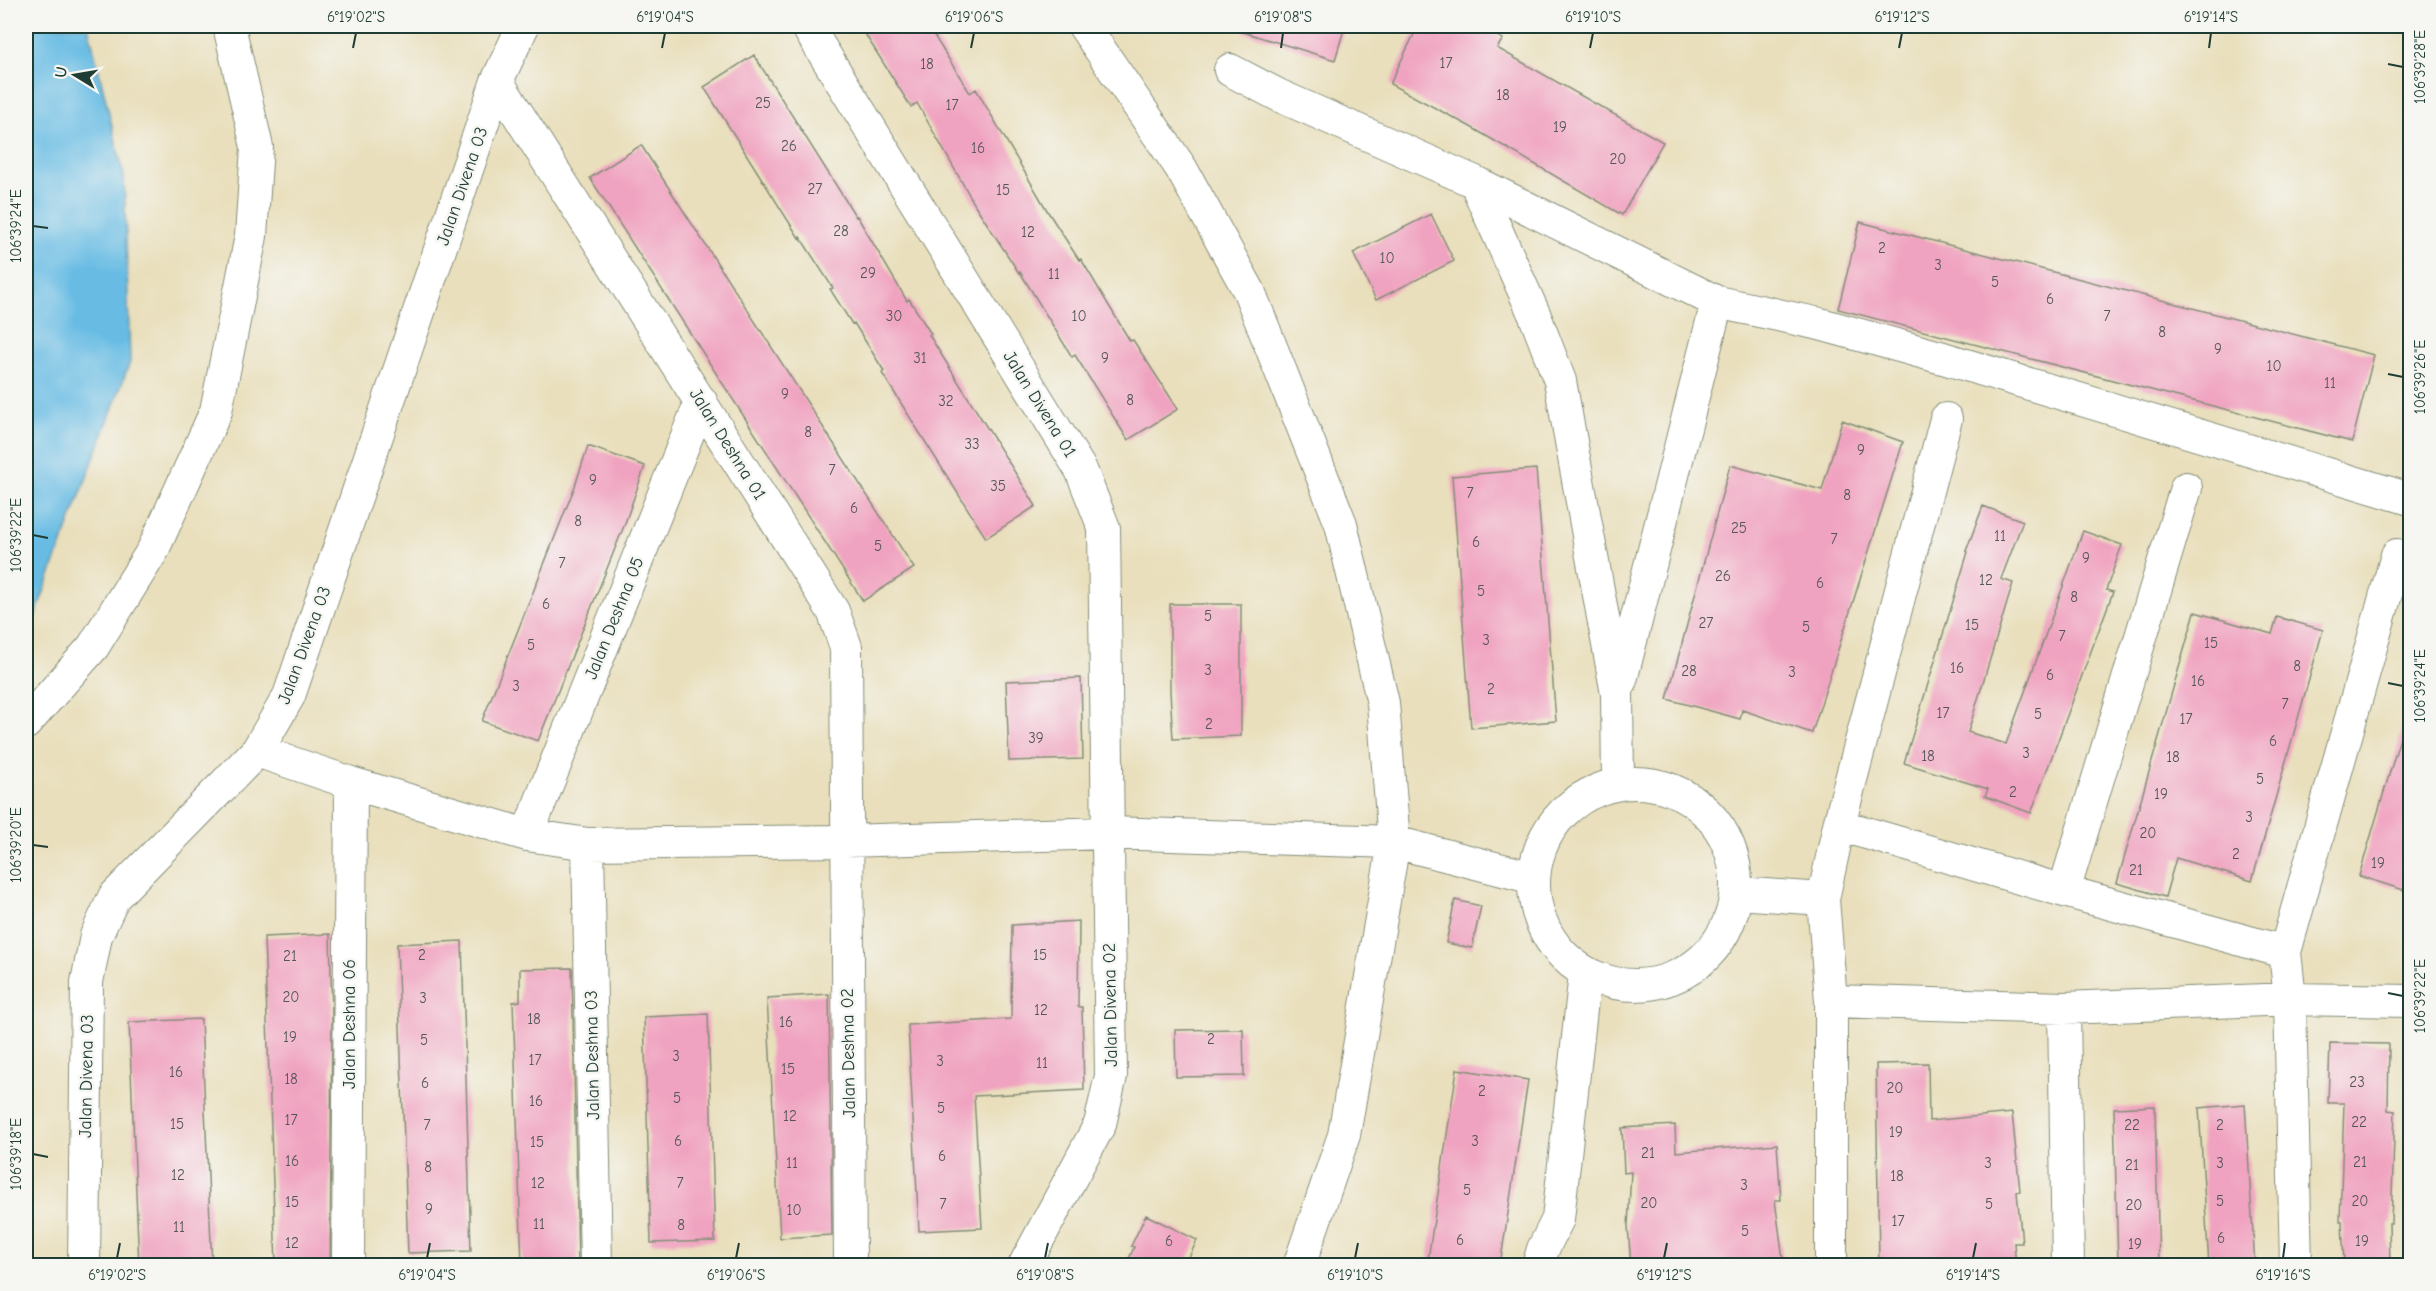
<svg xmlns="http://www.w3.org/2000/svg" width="2436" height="1291" viewBox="0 0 2436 1291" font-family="'Comic Neue',sans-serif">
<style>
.water{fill:#67bce4;stroke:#437c8c;stroke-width:1.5}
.building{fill:#f0a3c0}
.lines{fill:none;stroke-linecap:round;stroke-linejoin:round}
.street-casing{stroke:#848e78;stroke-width:34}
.street{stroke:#fff;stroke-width:32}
.ticks{fill:none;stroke:#1f3d34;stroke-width:2}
.labels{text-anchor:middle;stroke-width:5;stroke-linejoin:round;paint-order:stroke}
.number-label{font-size:15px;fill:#535657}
.street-label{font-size:18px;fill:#1f3d34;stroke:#f6f6f2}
.neatline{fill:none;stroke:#1f3d34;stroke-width:2}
.ticks-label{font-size:15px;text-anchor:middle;fill:#1f3d34}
</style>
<rect width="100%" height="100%" fill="#f6f6f2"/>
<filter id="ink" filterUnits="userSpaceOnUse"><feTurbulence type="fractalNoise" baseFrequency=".0167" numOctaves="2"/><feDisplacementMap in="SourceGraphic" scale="12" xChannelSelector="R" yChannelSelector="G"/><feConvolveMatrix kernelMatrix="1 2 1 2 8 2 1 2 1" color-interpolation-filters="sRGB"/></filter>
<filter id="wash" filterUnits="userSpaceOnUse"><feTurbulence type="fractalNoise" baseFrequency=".008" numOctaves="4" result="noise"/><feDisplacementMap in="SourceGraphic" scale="24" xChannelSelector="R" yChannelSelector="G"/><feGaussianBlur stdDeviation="1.35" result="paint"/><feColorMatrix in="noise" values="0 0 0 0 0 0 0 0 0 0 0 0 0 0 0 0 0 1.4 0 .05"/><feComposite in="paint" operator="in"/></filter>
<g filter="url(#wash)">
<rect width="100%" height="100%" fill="#e9dfbc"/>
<path class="water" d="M26,26H88L124,176L130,362L33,621L26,628Z"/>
<g id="blocks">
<path class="building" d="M860,26H928L970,93L976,89L1048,212L1079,260L1081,259L1130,341L1133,340L1178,409L1128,440L1075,355L1072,357L1020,272L1019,273L975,205L917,103L911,107Z
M1244,26H1345L1335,60L1243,32Z
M1418,26H1479L1503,39L1497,48L1663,142L1622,215L1469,126L1390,84Z
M754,55L856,217L857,216L907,301L909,299L931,334L929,335L1036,506L986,538L882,373L884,371L854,323L852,324L830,289L833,288L800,237L799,238L704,87Z
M641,145L914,568L863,601L590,178Z
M1431,214L1454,261L1376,300L1353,253Z
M1860,222L2374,355L2352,442L1838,309Z
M1842,420L1903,442L1812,733L1742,710L1740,719L1667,699L1730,465L1822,490Z
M588,446L645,466L624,526L538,741L482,721L575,486Z
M1536,469L1556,721L1471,728L1452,476Z
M1983,506L2023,521L2001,579L2013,583L1968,732L2006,744L2083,531L2122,545L2106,590L2113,592L2031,813L1985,796L1988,789L1904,763L1968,552L1966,551Z
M1170,604H1241V736L1173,739L1170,692Z
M2195,612L2272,634L2277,617L2323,630L2252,881L2176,858L2165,897L2117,883Z
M1081,678L1083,759L1009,761L1006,681Z
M2403,728L2410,729V892L2359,876Z
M1455,900L1481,906L1472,948L1446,943Z
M1079,921L1078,1007H1082L1084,1090L974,1096L982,1228L919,1231L908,1025L1011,1019L1012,925Z
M330,934L332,1017L330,1266H276L264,937Z
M462,941L471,1251L408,1253L397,944Z
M572,968L578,1266H522L513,1002L520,1001V969Z
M829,994L832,1235L780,1238L767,998Z
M708,1014L715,1241L651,1243L644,1017Z
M201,1019L212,1266H139L129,1022Z
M1243,1029L1244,1076L1176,1077L1175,1030Z
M2330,1043L2389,1044L2388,1110L2395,1111L2391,1223H2389L2390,1266H2344L2342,1221H2340L2344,1103H2328Z
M1928,1063L1929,1121L2012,1113L2020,1191L2017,1192L2022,1243H2014L2016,1266H1879L1876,1064Z
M1457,1069L1528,1080L1500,1266H1427Z
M2245,1104L2255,1266H2209L2199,1108Z
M2155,1106L2159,1266H2118L2114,1108Z
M1675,1125L1676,1152L1777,1144L1781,1200H1775L1784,1266H1631L1628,1226L1631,1172L1624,1173L1622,1128Z
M1146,1215L1197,1240L1185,1266H1126L1134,1247L1131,1246Z"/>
</g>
</g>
<g filter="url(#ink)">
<use href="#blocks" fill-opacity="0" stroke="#848e78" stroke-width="1.5"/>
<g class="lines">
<g class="street-casing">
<path id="street" d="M807,26L1081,470L1104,528L1111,1076L1100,1124L1024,1266
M1084,26L1181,168L1249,291L1341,524L1383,703L1394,842L1344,1135L1299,1266
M1230,70L1280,96L1475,182L1717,302L1820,324L1943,358L2410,499
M497,81L833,611L846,647L850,1266
M1475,182L1535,316L1560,381L1617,694L1618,783
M1620,684L1717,302
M26,723L93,647L153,550L216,411L251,236L257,147L229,26
M257,751L351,783L527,835L588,844L846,841L1108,833L1394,842L1534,878
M1534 884a101 101 0 1 1 202 0a101 101 0 1 1-202 0Z
M1839,825L2064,891L2285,952L2290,999L2296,1266
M527,835L701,401
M588,844L596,1266
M2064,891L2186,488
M1737,893L1823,899
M2285,952L2397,555
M1831,1001L2064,1008L2290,999L2410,1001
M2064,1008L2068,1266
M84,1266L87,982L96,936L114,897L257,751L289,696L497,81L523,26
M348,1266L351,783
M1538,1266L1543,1249L1558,1219L1585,973
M1831,1266V1001L1823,899L1839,825L1946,419"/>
</g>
<use href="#street" class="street"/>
</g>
</g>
<path class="ticks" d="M353,48L356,33M662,48L665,33M971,48L974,33M1281,48L1283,33M1590,48L1593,33M1899,48L1902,33M2209,48L2211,33M2388,64L2403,67M33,226L48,228M2388,374L2403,377M33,535L48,538M2388,683L2403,686M33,845L48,847M2388,993L2403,996M33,1154L48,1157M117,1258L120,1243M427,1258L430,1243M736,1258L739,1243M1045,1258L1048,1243M1355,1258L1358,1243M1664,1258L1667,1243M1973,1258L1976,1243M2283,1258L2285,1243"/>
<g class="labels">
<g class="number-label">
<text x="1446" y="68">17</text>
<text x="927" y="69">18</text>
<text x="1503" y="100">18</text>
<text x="763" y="108">25</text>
<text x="952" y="110">17</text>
<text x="1560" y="132">19</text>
<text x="789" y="151">26</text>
<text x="978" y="153">16</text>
<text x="1618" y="164">20</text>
<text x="815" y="194">27</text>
<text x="1003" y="195">15</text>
<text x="841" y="236">28</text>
<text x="1028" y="237">12</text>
<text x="1882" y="253">2</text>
<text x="1387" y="263">10</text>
<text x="1938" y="270">3</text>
<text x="868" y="278">29</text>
<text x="1054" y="279">11</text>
<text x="1995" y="287">5</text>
<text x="2050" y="304">6</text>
<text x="894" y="321">30</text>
<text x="1079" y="321">10</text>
<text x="2107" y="321">7</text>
<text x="2162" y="337">8</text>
<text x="2218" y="354">9</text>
<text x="920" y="363">31</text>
<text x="1105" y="363">9</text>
<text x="2274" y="371">10</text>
<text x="2330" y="388">11</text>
<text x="785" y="399">9</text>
<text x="1130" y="405">8</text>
<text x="946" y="406">32</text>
<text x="808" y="437">8</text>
<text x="972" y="449">33</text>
<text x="1861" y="455">9</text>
<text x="832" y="475">7</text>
<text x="593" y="485">9</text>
<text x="998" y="491">35</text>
<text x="1470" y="498">7</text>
<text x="1847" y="500">8</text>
<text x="854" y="513">6</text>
<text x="578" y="526">8</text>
<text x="1739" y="533">25</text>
<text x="2000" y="541">11</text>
<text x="1834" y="544">7</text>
<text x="1476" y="547">6</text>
<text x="878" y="551">5</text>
<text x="2086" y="563">9</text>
<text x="562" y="568">7</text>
<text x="1723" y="581">26</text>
<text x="1986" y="585">12</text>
<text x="1820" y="588">6</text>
<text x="1481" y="596">5</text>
<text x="2074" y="602">8</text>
<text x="546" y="609">6</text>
<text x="1208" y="621">5</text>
<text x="1706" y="628">27</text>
<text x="1972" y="630">15</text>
<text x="1806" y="632">5</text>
<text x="2062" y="641">7</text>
<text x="1486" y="645">3</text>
<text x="2211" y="648">15</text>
<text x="531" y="650">5</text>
<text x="2297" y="671">8</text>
<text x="1957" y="673">16</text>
<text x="1208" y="675">3</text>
<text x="1689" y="676">28</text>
<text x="1792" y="677">3</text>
<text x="2050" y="680">6</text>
<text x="2198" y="686">16</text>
<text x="516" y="691">3</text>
<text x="1491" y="694">2</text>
<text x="2285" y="709">7</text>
<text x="1943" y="718">17</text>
<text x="2038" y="719">5</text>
<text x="2186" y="724">17</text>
<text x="1209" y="729">2</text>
<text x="1036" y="743">39</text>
<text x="2273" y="746">6</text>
<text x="2026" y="758">3</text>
<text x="1928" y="761">18</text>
<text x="2173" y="762">18</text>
<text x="2260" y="784">5</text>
<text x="2013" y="797">2</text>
<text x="2161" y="799">19</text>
<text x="2249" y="822">3</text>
<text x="2148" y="838">20</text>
<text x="2236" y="859">2</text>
<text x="2378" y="868">19</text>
<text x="2136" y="875">21</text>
<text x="422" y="960">2</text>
<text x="1040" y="960">15</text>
<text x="290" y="961">21</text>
<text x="291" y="1002">20</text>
<text x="423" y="1003">3</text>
<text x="1041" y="1015">12</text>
<text x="534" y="1024">18</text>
<text x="786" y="1027">16</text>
<text x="290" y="1042">19</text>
<text x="1211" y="1044">2</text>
<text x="424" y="1045">5</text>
<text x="676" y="1061">3</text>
<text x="535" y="1065">17</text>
<text x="940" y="1066">3</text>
<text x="1042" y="1068">11</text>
<text x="788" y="1074">15</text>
<text x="176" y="1077">16</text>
<text x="291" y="1084">18</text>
<text x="2357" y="1087">23</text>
<text x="425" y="1088">6</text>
<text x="1895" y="1093">20</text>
<text x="1482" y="1096">2</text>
<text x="677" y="1103">5</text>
<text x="536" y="1106">16</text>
<text x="941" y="1113">5</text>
<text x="790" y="1121">12</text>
<text x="291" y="1125">17</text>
<text x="2359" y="1127">22</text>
<text x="177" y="1129">15</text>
<text x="427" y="1130">7</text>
<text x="2132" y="1130">22</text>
<text x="2220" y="1130">2</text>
<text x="1896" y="1137">19</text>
<text x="678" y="1146">6</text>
<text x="1475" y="1146">3</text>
<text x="537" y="1147">15</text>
<text x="1648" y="1158">21</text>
<text x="942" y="1161">6</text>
<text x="292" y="1166">16</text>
<text x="2360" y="1167">21</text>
<text x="792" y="1168">11</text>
<text x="1988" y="1168">3</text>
<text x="2220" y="1168">3</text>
<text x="2132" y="1170">21</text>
<text x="428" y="1172">8</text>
<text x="178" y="1180">12</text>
<text x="1897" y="1181">18</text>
<text x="538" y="1188">12</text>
<text x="680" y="1188">7</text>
<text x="1744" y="1190">3</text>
<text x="1467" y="1195">5</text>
<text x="2220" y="1206">5</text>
<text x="2360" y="1206">20</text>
<text x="292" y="1207">15</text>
<text x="1649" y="1208">20</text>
<text x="943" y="1209">7</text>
<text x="1989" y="1209">5</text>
<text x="2134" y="1210">20</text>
<text x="429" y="1214">9</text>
<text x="794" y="1215">10</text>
<text x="1898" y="1226">17</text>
<text x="539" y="1229">11</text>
<text x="681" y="1230">8</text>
<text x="179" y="1232">11</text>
<text x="1745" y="1236">5</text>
<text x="2221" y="1243">6</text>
<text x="1460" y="1245">6</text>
<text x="1169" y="1246">6</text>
<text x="2362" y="1246">19</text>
<text x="292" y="1248">12</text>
<text x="2135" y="1249">19</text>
</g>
<g class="street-label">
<text transform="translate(462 186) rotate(-71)" y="6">Jalan Divena 03</text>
<text transform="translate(1040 404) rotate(58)" y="6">Jalan Divena 01</text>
<text transform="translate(728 444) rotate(58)" y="6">Jalan Deshna 01</text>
<text transform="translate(614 618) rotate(-68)" y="6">Jalan Deshna 05</text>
<text transform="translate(304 645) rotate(-70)" y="6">Jalan Divena 03</text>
<text transform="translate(1110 1005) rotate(-91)" y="6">Jalan Divena 02</text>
<text transform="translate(349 1024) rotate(-90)" y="6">Jalan Deshna 06</text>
<text transform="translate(848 1053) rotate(-91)" y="6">Jalan Deshna 02</text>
<text transform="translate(592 1055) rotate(-91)" y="6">Jalan Deshna 03</text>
<text transform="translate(86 1076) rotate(-89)" y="6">Jalan Divena 03</text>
</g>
</g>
<rect width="2436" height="1291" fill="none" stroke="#f6f6f2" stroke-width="66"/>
<g transform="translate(75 75) rotate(281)" stroke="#f6f6f2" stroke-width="4.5" paint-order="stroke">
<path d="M0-4.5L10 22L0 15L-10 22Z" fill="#1f3d34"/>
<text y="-9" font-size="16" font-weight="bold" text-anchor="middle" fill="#1f3d34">U</text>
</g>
<rect x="33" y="33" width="2370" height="1225" class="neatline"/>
<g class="ticks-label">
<text x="356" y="22">6°19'02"S</text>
<text x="665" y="22">6°19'04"S</text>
<text x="974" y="22">6°19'06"S</text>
<text x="1283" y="22">6°19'08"S</text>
<text x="1593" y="22">6°19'10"S</text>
<text x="1902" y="22">6°19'12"S</text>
<text x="2211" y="22">6°19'14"S</text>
<text transform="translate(2420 67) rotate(-90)" y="5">106°39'28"E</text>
<text transform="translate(16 226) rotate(-90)" y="5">106°39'24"E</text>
<text transform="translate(2420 377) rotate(-90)" y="5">106°39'26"E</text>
<text transform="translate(16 535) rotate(-90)" y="5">106°39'22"E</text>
<text transform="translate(2420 686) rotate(-90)" y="5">106°39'24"E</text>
<text transform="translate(16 845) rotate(-90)" y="5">106°39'20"E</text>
<text transform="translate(2420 996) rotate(-90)" y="5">106°39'22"E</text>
<text transform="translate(16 1154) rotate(-90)" y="5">106°39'18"E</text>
<text x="117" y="1280">6°19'02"S</text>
<text x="427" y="1280">6°19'04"S</text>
<text x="736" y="1280">6°19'06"S</text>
<text x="1045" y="1280">6°19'08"S</text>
<text x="1355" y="1280">6°19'10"S</text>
<text x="1664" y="1280">6°19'12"S</text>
<text x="1973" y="1280">6°19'14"S</text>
<text x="2283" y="1280">6°19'16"S</text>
</g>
</svg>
